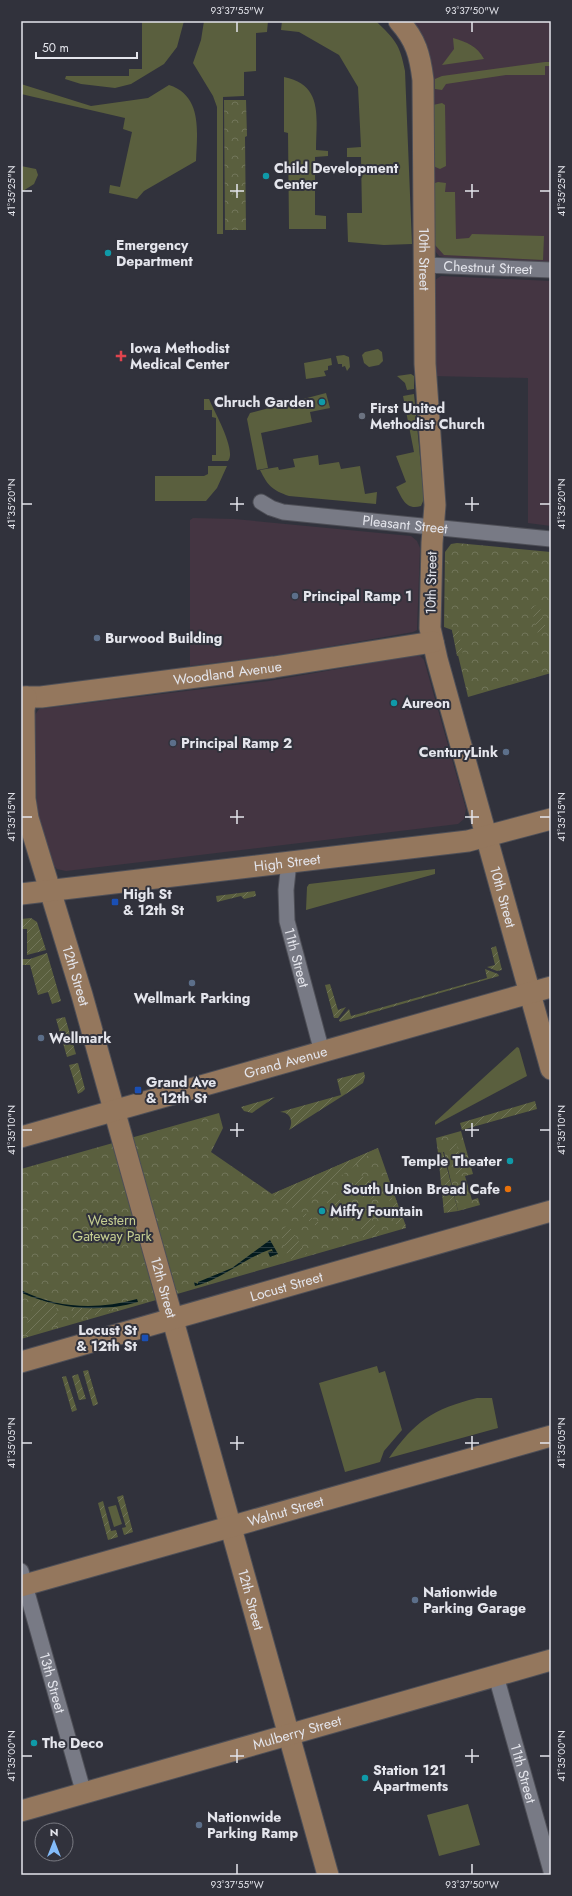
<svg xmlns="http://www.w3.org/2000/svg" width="572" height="1896" viewBox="0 0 572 1896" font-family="Jost,sans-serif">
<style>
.commercial{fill:#443542}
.grass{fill:#5a5f3e}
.forest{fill:url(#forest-crowns)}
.garden{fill:url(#garden-furrows)}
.water{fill:url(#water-rules)}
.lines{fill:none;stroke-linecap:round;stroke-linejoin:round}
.street-casing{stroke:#4e4f57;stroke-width:17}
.secondary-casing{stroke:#4e4f57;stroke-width:23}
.street{stroke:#787a85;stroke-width:15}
.secondary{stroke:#94775d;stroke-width:21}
.ticks{fill:none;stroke:#e4e5ec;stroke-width:1.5}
.culture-dot{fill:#0f9aa8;stroke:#31323c;stroke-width:1.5}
.health-dot{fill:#e0444e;stroke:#31323c;stroke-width:1.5}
.worship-dot{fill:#6b7280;stroke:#31323c;stroke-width:1.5}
.service-dot{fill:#5c6f8a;stroke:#31323c;stroke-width:1.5}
.transit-dot{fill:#1a4fb4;stroke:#31323c;stroke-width:1.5}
.food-dot{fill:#e8710a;stroke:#31323c;stroke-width:1.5}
.labels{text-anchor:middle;stroke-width:4;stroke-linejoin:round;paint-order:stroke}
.poi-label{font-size:14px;font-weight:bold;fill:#e4e5ec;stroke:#31323c;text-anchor:start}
.street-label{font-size:14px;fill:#e4e5ec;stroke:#31323c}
.park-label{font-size:14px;fill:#c5ce91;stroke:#31323c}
.neatline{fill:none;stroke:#e4e5ec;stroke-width:1.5}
.ticks-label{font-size:10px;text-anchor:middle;fill:#e4e5ec}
</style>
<defs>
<pattern id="forest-crowns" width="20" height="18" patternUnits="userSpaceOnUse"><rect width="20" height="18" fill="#5a5f3e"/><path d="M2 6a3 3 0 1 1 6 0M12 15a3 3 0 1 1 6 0" fill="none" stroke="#72765a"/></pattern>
<pattern id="garden-furrows" width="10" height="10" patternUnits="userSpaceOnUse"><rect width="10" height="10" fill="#5a5f3e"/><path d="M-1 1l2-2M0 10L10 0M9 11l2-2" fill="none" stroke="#72765a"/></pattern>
<pattern id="water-rules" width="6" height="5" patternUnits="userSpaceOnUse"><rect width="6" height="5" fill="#031a1e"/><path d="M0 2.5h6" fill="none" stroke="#283b3f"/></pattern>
</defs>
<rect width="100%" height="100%" fill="#31323c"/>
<path class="commercial" d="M412,21H551V263L444,257L439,256L435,251L432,66L426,43Z
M441,276L551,281V526L528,523V378L432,376L433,283L435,280Z
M193,518L234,519L411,536L417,541L420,548L417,630L413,632L287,654L190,666V520Z
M412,656H420L424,660L466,809L464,819L458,824L66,871L57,869L54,866L40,824L37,806L35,715L39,709L269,681Z"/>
<path class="grass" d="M142,21H184L177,47L164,64L131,84L115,88L81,84L65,79L66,76H129V69H142Z
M204,21H268L267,32L256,33V71L244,72V96L223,97V234H217V107L213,96L193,63L201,40Z
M282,21H376C395,40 400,44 405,71L412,244L384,245L348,242L347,213H362L361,157H347V148L361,147L358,87L339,55L299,32L281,30Z
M453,38C467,42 477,46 484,59L442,65L454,49Z
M545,62H551V66H545V75H506L446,84L442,90L435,89V79L442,76Z
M284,77C324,85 316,118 316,150L328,151V156L315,157V215L326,216V229H289L288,133L284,132Z
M21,84L91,106L148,98L169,85C203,96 197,133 196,161L144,191L137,199L109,193L110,185L120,187L132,132L123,129L125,118L21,94Z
M442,103L445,105L446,166L440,169L433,166V105Z
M21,166L36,169L38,175L34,184L23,191L21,190Z
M438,182L446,183L445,192H455L456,239L469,238L472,234L544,236L543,260L444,255L435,245V183Z
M378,349L382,352L383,361L379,365L369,367L364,363L362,355L365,352Z
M344,355L349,357L350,367L347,371L345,366L342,367V364H338L336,356Z
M331,358L332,365L328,366V370L324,371L326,376L306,379L304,363Z
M411,374L414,376V389L407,390L405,383L397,376Z
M326,393L330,408L310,412L312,422L261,433L268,468L257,470L247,419L250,413Z
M414,394L424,499L421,506C406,511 402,498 396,487L406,482L396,456L414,452L403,396Z
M204,399H209C214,411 237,451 228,461H212V455H216V418L212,417V410H204Z
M318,455L319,465L339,462L341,469L360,466L365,494L377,492L376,504L289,496C272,490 268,486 260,470L278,467L279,470L295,467L293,459Z
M208,466H227L217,488L206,501H155V476H204L208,474Z
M435,869V874L306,910L307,887L309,884Z
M517,1047L519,1048L527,1076L435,1125V1122Z
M377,1366L379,1373L385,1371L402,1430L384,1451L380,1462L345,1472L319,1383Z
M477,1398H492L498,1428L389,1458C415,1421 433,1409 477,1398Z
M116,1505L122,1524L114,1527L108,1507Z
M468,1804L480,1845L439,1856L427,1815Z"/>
<path class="forest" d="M224,100H246L247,136L245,137L246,230H225Z
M457,543L551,552V673L468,697L452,630L444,627L445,552L451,544Z
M219,1113L223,1128L211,1152L272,1194L378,1148L406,1228L21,1339V1169Z
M461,1131L473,1174L465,1176L472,1200L478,1198L480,1205L458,1211L444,1152L438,1153L436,1138Z"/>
<path class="garden" d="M539,605L547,631L538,634L531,607Z
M458,628L463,655L457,656L452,630Z
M255,891L256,896L244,899L241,896L217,902L216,896Z
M31,918L37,922L46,950L27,955V929H21V919Z
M496,946L502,970L497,971L487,967L495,965L491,948Z
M47,953L61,1001L52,1004L48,992L38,995L30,965H21V959H30Z
M485,969L498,974L499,976L340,1022L339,1020L349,1009L351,1016L487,978Z
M330,984L338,1010L346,1007L338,1018H334L325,985Z
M65,1017L76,1054L67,1057L56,1019Z
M78,1063L85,1089L82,1092L78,1094L69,1065Z
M364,1072L365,1077L363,1083L289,1130C294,1121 290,1112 280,1112L341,1095L337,1079Z
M275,1097L252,1113L244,1111L241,1107Z
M535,1101L537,1109L462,1130L460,1123Z
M456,1142L464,1173L456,1175L448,1144Z
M378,1148L296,1210L272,1194Z
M443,1152L458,1211L444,1213L438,1153Z
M368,1176L374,1197L366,1202L352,1182L357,1181L356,1178Z
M333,1190L341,1201L334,1210L323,1198Z
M395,1197L406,1226L397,1228L389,1199Z
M304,1212L322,1225L319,1228L300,1215Z
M369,1216L381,1233L363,1238L359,1219Z
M288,1225L307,1254L291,1259L285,1251L287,1250L279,1232Z
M36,1299L56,1305L58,1325L23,1335Z
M74,1308H110V1311L72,1321Z
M88,1370L98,1404L93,1406L83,1371Z
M78,1374L86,1399L79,1400L72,1376Z
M66,1376L77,1410L72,1412L62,1377Z
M123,1495L133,1532L124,1535L122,1528L126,1527L117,1497Z
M103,1501L111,1531L116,1530L118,1537L108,1540L98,1503Z"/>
<path class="water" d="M270,1240L278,1254L270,1257L268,1252L272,1251L273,1253L272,1249C246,1257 221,1280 195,1286L194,1282L198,1284V1282L232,1268Z
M21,1290C58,1309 98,1310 137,1299L138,1302C100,1313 59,1309 22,1293Z"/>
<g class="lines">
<g class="street-casing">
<g id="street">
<path id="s1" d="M425,265L551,270"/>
<path id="s2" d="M261,502L271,508L283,512L551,539"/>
<path id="s3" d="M289,862L286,890L287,921L322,1052"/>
<path id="s4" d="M21,1571L84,1794"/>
<path id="s5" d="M496,1676L551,1871"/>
</g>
</g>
<g class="secondary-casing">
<g id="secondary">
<path id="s6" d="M399,21C416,40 420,55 423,80L425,364L435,505L432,543L430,628L437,659L551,1069"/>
<path id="s7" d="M21,697H41L274,667L433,642"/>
<path id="s8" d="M26,697L24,710L25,799L28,818L82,995L328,1875"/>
<path id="s9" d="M21,894L468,841L551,819"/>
<path id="s10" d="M21,1137L551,987"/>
<path id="s11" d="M21,1362L551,1211"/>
<path id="s12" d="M21,1586L551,1436"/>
<path id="s13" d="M21,1811L551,1660"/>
</g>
</g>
<use href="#street" class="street"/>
<use href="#secondary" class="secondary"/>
</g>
<path class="ticks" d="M237,22V32M472,22V32M237,184V198M472,184V198M22,191H32M230,191H244M465,191H479M540,191H550M237,497V511M472,497V511M22,504H32M230,504H244M465,504H479M540,504H550M237,810V824M472,810V824M22,817H32M230,817H244M465,817H479M540,817H550M237,1123V1137M472,1123V1137M22,1130H32M230,1130H244M465,1130H479M540,1130H550M237,1436V1450M472,1436V1450M22,1443H32M230,1443H244M465,1443H479M540,1443H550M237,1749V1763M472,1749V1763M22,1756H32M230,1756H244M465,1756H479M540,1756H550M237,1864V1874M472,1864V1874"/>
<g class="culture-dot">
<circle cx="266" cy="176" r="4"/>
<circle cx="108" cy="253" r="4"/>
<circle cx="322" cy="402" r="4"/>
<circle cx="394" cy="703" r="4"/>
<circle cx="510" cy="1161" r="4"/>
<circle cx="322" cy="1211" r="4"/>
<circle cx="34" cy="1743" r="4"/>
<circle cx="365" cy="1778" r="4"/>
</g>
<path class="health-dot" d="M119 350h4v4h4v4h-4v4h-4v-4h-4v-4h4z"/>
<circle class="worship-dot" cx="362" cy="416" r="4"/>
<g class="service-dot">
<circle cx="295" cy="596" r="4"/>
<circle cx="97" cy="638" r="4"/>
<circle cx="173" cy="743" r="4"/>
<circle cx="506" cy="752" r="4"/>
<circle cx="192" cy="983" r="4"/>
<circle cx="41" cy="1038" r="4"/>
<circle cx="415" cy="1600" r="4"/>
<circle cx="199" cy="1825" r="4"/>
</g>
<g class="transit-dot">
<rect x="111" y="898" width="8" height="8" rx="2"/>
<rect x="134" y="1086" width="8" height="8" rx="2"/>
<rect x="141" y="1334" width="8" height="8" rx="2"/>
</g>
<circle class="food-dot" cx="508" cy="1189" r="4"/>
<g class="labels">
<g class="poi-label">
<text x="274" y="173">Child Development<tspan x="274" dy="16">Center</tspan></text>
<text x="116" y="250">Emergency<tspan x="116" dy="16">Department</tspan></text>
<text x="130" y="353">Iowa Methodist<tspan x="130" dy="16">Medical Center</tspan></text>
<text x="314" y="407" text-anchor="end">Chruch Garden</text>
<text x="370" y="413">First United<tspan x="370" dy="16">Methodist Church</tspan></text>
<text x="303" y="601">Principal Ramp 1</text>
<text x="105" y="643">Burwood Building</text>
<text x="402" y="708">Aureon</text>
<text x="181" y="748">Principal Ramp 2</text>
<text x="498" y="757" text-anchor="end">CenturyLink</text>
<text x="123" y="899">High St<tspan x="123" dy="16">&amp; 12th St</tspan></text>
<text x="192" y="1003" text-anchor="middle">Wellmark Parking</text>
<text x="49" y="1043">Wellmark</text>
<text x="146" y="1087">Grand Ave<tspan x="146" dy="16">&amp; 12th St</tspan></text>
<text x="502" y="1166" text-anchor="end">Temple Theater</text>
<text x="500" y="1194" text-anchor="end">South Union Bread Cafe</text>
<text x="330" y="1216">Miffy Fountain</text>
<text x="137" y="1335" text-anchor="end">Locust St<tspan x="137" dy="16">&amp; 12th St</tspan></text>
<text x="423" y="1597">Nationwide<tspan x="423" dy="16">Parking Garage</tspan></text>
<text x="42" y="1748">The Deco</text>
<text x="373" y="1775">Station 121<tspan x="373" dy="16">Apartments</tspan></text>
<text x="207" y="1822">Nationwide<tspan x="207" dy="16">Parking Ramp</tspan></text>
</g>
<g class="street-label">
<text dy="5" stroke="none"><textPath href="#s6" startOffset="244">10th Street</textPath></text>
<text dy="5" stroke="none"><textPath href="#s1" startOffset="63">Chestnut Street</textPath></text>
<text dy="5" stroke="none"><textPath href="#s2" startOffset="147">Pleasant Street</textPath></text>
<text transform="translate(431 583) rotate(-89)" y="5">10th Street</text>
<text dy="5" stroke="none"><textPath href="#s7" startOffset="208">Woodland Avenue</textPath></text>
<text dy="5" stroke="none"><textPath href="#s9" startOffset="268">High Street</textPath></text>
<text dy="5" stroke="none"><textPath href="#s6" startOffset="892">10th Street</textPath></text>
<text dy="5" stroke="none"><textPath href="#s3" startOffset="97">11th Street</textPath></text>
<text dy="5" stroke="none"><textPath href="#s8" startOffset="286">12th Street</textPath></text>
<text dy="5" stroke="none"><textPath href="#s10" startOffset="275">Grand Avenue</textPath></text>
<text dy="5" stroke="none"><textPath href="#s11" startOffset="276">Locust Street</textPath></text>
<text dy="5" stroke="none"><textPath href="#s8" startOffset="610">12th Street</textPath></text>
<text dy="5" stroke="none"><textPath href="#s12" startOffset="275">Walnut Street</textPath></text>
<text dy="5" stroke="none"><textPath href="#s8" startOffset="934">12th Street</textPath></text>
<text dy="5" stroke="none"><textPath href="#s4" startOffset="116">13th Street</textPath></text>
<text dy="5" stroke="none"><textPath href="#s13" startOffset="287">Mulberry Street</textPath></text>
<text dy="5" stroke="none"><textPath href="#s5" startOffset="101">11th Street</textPath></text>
</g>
<g class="park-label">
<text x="112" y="1225">Western<tspan x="112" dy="16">Gateway Park</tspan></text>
</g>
</g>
<rect width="572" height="1896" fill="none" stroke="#31323c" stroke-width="44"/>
<g transform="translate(54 1842)"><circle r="19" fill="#31323c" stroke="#797a82"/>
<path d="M0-3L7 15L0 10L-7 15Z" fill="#83bcfb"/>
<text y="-6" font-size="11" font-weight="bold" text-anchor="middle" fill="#e4e5ec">N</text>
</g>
<path d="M36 52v6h101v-6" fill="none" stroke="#e4e5ec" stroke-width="2"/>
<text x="42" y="52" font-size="12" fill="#e4e5ec" stroke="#31323c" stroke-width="3" paint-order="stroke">50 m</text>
<rect x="22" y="22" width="528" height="1852" class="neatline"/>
<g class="ticks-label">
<text x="237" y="14">93°37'55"W</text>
<text x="472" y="14">93°37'50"W</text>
<text transform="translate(11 191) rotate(-90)" y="4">41°35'25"N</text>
<text transform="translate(561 191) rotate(-90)" y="4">41°35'25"N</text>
<text transform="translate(11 504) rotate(-90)" y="4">41°35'20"N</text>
<text transform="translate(561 504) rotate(-90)" y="4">41°35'20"N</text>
<text transform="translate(11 817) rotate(-90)" y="4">41°35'15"N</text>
<text transform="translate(561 817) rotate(-90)" y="4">41°35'15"N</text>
<text transform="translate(11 1130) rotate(-90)" y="4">41°35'10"N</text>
<text transform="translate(561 1130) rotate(-90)" y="4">41°35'10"N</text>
<text transform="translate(11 1443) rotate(-90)" y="4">41°35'05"N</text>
<text transform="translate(561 1443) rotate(-90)" y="4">41°35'05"N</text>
<text transform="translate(11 1756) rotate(-90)" y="4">41°35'00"N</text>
<text transform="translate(561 1756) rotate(-90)" y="4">41°35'00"N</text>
<text x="237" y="1888">93°37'55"W</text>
<text x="472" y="1888">93°37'50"W</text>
</g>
</svg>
